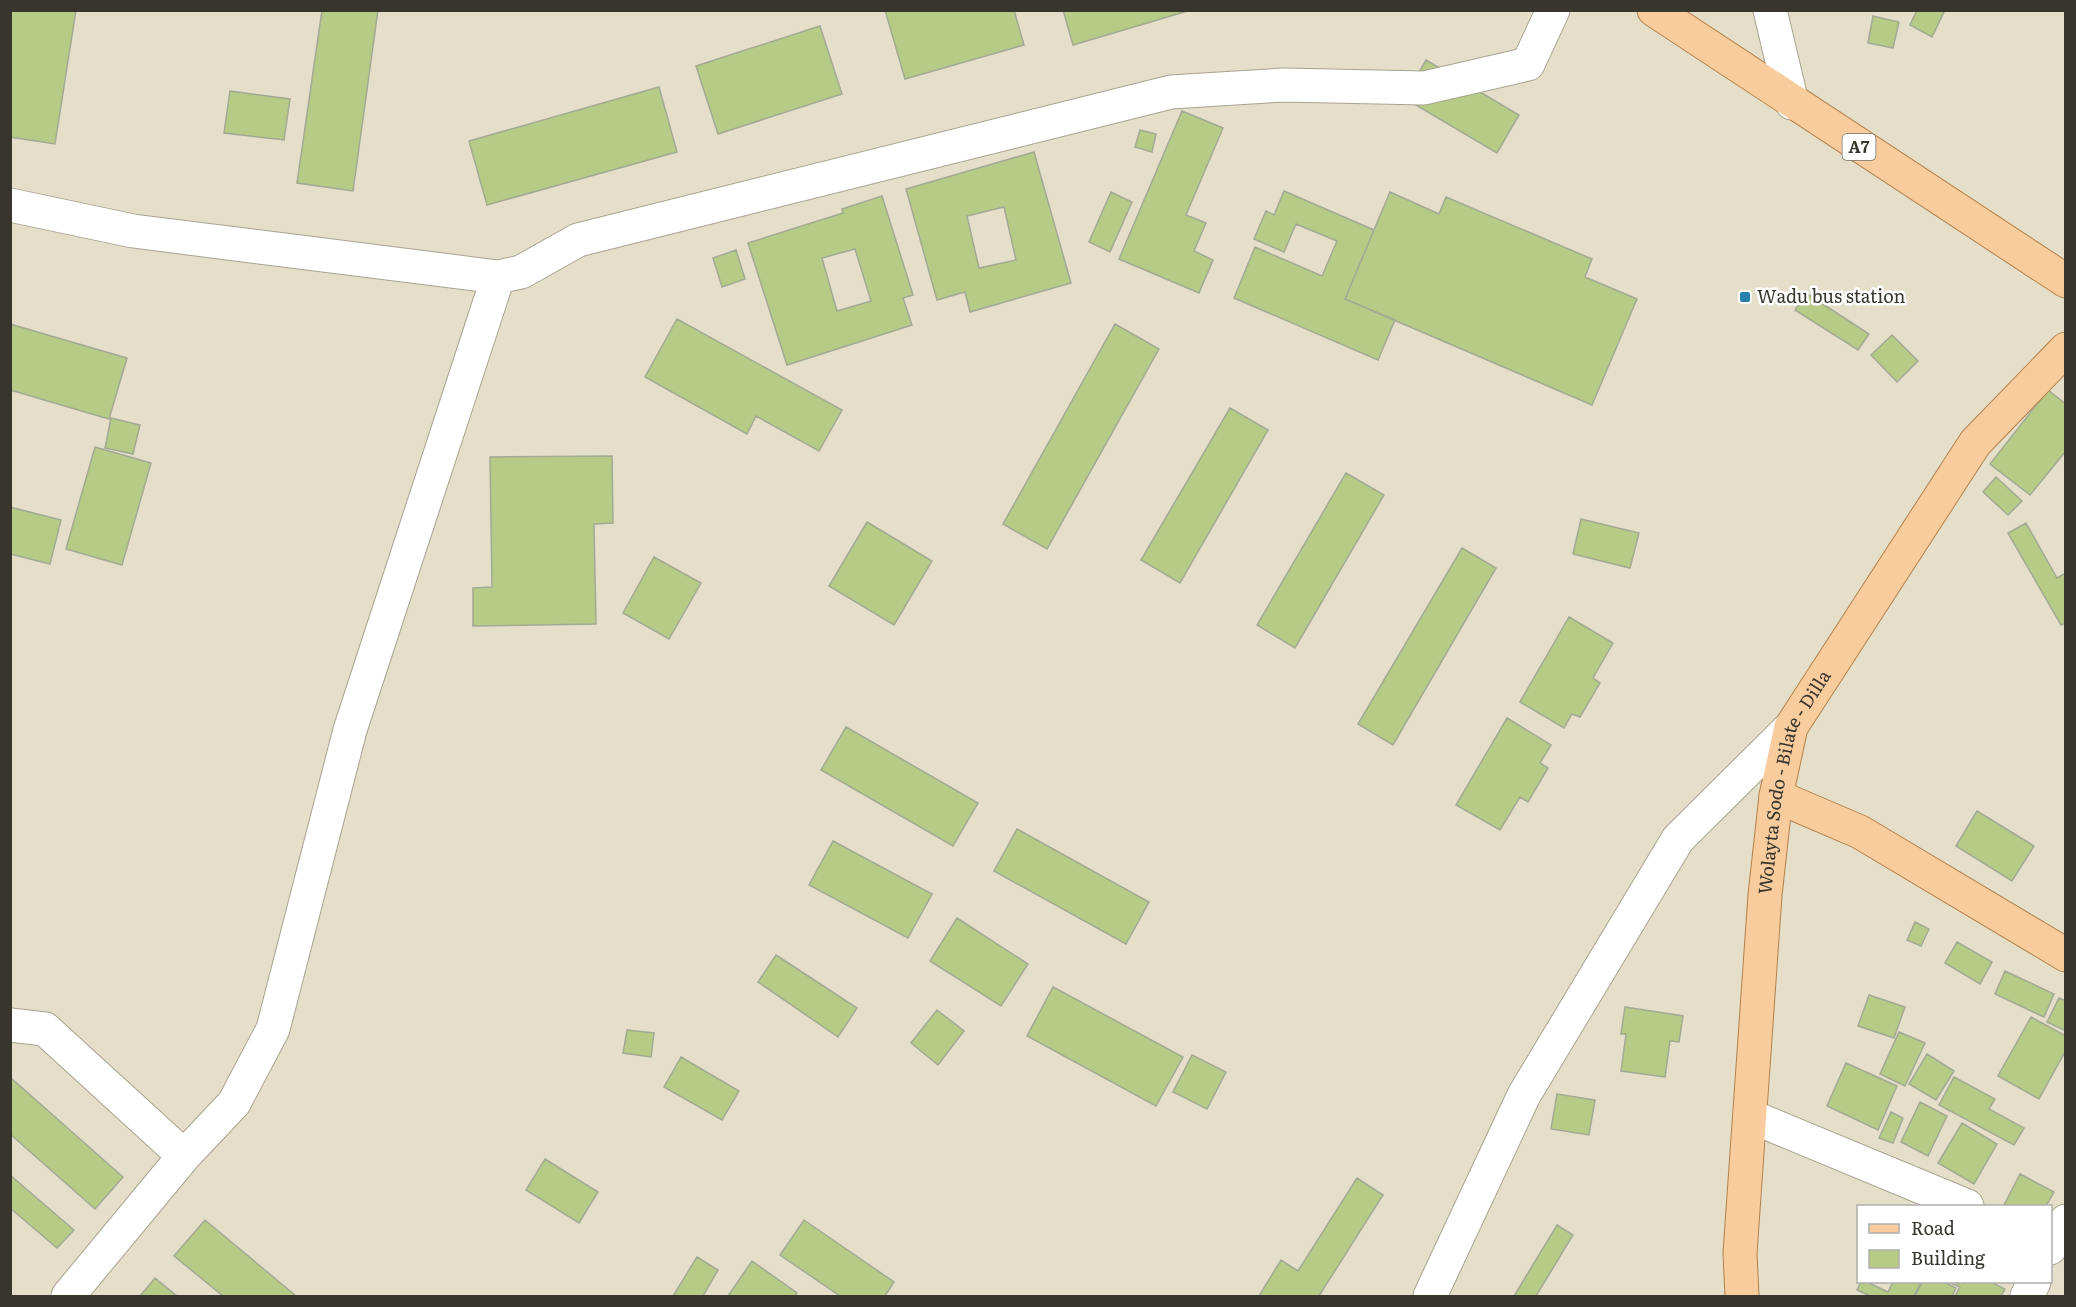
<svg xmlns="http://www.w3.org/2000/svg" width="2076" height="1307" viewBox="0 0 2076 1307" font-family="Literata,serif">
<style>
.building{fill:#b6cb86;stroke:#a2a995;stroke-width:1.5;fill-rule:evenodd}
.lines{fill:none;stroke-linecap:round;stroke-linejoin:round}
.minor-casing{stroke:#a8a38f;stroke-width:35}
.major-casing{stroke:#b3814b;stroke-width:35}
.minor{stroke:#fff;stroke-width:33}
.major{stroke:#f9cc9d;stroke-width:33}
.poi-dot{fill:#2880af;stroke:#fff;stroke-width:2}
.labels{text-anchor:middle;stroke-width:5;stroke-linejoin:round;paint-order:stroke}
.shield{fill:#fff;stroke:#74726c;stroke-width:1.5}
.shield-label{font-size:16px;font-weight:bold;fill:#38352d}
.poi-label{font-size:18px;fill:#38352d;stroke:#fff;text-anchor:start}
.street-label{font-size:18px;fill:#38352d;stroke:#fff}
</style>
<rect width="100%" height="100%" fill="#e5dfc9"/>
<path class="building" d="M10,10H76L55,144L10,137Z
M322,10H378L353,191L297,183Z
M885,10H1014L1024,45L905,79Z
M1063,10H1191L1073,45Z
M1917,10H1945L1932,37L1910,25Z
M1873,16L1899,22L1893,48L1868,43Z
M820,26L842,94L718,134L696,66Z
M1426,60L1519,115L1497,153L1404,98Z
M659,87L677,152L487,205L469,141Z
M230,91L290,99L284,140L224,133Z
M1182,111L1223,128L1186,215L1206,223L1194,251L1213,260L1199,293L1119,259Z
M1140,130L1156,134L1152,152L1135,147Z
M1034,152L1071,283L970,312L965,292L937,300L906,189ZM1004,207L1016,260L979,268L967,216Z
M1284,191L1374,230L1345,299L1395,320L1378,360L1234,298L1255,247L1322,276L1337,241L1296,224L1284,252L1254,239L1266,211L1274,215Z
M1111,192L1132,202L1110,252L1089,242Z
M1390,192L1439,214L1446,197L1592,259L1585,277L1637,299L1592,405L1345,299Z
M882,196L913,295L903,298L912,325L787,365L748,243L843,213L842,209ZM855,249L871,301L837,311L822,258Z
M736,250L745,279L722,287L713,258Z
M1806,293L1869,334L1858,350L1795,310Z
M677,319L842,410L819,451L756,416L747,434L645,377Z
M10,324L127,358L109,419L10,390Z
M1115,324L1159,349L1047,549L1003,524Z
M1892,335L1918,361L1897,382L1871,355Z
M2048,390L2066,404V451L2030,495L1990,464Z
M1230,408L1268,430L1180,583L1141,560Z
M111,418L140,425L133,454L105,448Z
M95,447L151,463L122,565L66,549Z
M612,456L613,523L594,524L596,624L473,626V588L492,587L490,457Z
M1346,473L1384,495L1295,648L1257,625Z
M1996,477L2022,501L2008,515L1983,492Z
M10,507L61,520L50,564L10,554Z
M1581,519L1639,533L1630,568L1573,554Z
M867,522L932,561L894,625L829,586Z
M2026,523L2057,578L2066,573V623L2061,625L2008,533Z
M1462,548L1496,568L1393,745L1358,724Z
M654,557L701,583L669,639L623,613Z
M1569,617L1613,643L1593,678L1600,683L1580,717L1572,714L1564,728L1520,702Z
M1507,718L1551,745L1540,763L1548,768L1528,802L1520,797L1500,830L1456,805Z
M846,727L978,803L953,846L821,770Z
M1977,811L2034,846L2012,881L1956,846Z
M1017,829L1149,902L1126,944L994,871Z
M833,841L932,894L908,938L809,885Z
M957,918L1028,964L1001,1006L930,961Z
M1915,922L1929,929L1921,946L1907,940Z
M1957,942L1992,962L1980,984L1945,963Z
M776,955L857,1008L838,1037L758,982Z
M2005,971L2054,994L2044,1017L1995,994Z
M1053,987L1183,1057L1156,1106L1027,1036Z
M1869,995L1905,1007L1894,1038L1858,1026Z
M2059,998L2066,1001V1031L2047,1022Z
M1625,1007L1683,1016L1679,1042L1670,1041L1665,1077L1621,1071L1626,1034H1621Z
M937,1010L964,1031L938,1065L911,1043Z
M2031,1017L2066,1036V1050L2039,1099L1998,1076Z
M627,1030L654,1033L651,1057L623,1053Z
M1899,1032L1925,1043L1905,1086L1880,1074Z
M1927,1054L1954,1071L1936,1100L1909,1084Z
M1192,1055L1226,1072L1207,1109L1173,1092Z
M681,1057L739,1091L722,1120L664,1087Z
M1846,1063L1897,1086L1878,1130L1827,1106Z
M1954,1077L1995,1099L1989,1109L2024,1128L2014,1145L1939,1105Z
M11,1078L123,1177L95,1209L10,1134Z
M1557,1094L1595,1100L1589,1135L1551,1129Z
M1920,1102L1947,1116L1928,1156L1901,1142Z
M1891,1112L1903,1118L1893,1143L1879,1138Z
M1962,1123L1997,1144L1974,1184L1938,1163Z
M545,1159L598,1192L579,1223L526,1190Z
M2020,1174L2054,1192L2046,1206L2004,1205Z
M10,1175L74,1230L57,1248L10,1208Z
M1357,1178L1383,1195L1319,1296H1259L1281,1260L1298,1271Z
M205,1220L296,1296H223L174,1256Z
M804,1220L894,1282L885,1296H840L780,1255Z
M1557,1225L1573,1235L1536,1296H1514Z
M697,1257L718,1270L703,1296H673Z
M752,1261L797,1293L795,1296H728Z
M155,1278L177,1296H140Z
M1861,1282H1867L1888,1292L1893,1282H1921L1914,1296H1870L1857,1290Z
M1922,1282H1944L1956,1288L1952,1296H1915Z
M1949,1282H1991L2005,1289L2001,1296H1955L1960,1287Z"/>
<g class="lines">
<g class="minor-casing">
<path id="minor" d="M1770,10L1792,103
M10,205L133,231L498,277L521,272L578,240L1171,92L1283,85L1424,88L1528,64L1553,10
M10,1025L45,1029L184,1156
M1750,1116L1967,1206
M2050,1248L2066,1221
M68,1296L184,1156L234,1103L273,1029L350,730L498,277
M1430,1296L1524,1095L1678,839L1791,727
M2027,1296L2034,1282"/>
</g>
<g class="major-casing">
<g id="major">
<path d="M1654,10L2066,281"/>
<path d="M1776,796L1860,832L2066,955"/>
<path id="s1" d="M1742,1296L1740,1253L1765,895L1776,796L1791,727L1975,443L2066,349"/>
</g>
</g>
<use href="#minor" class="minor"/>
<use href="#major" class="major"/>
</g>
<rect class="poi-dot" x="1739" y="291" width="12" height="12" rx="3"/>
<g class="labels">
<rect class="shield" x="1842.5" y="134" width="33" height="26" rx="4.5"/>
<g class="shield-label">
<text x="1859" y="153">A7</text>
</g>
<g class="poi-label">
<text x="1757" y="303">Wadu bus station</text>
</g>
<g class="street-label">
<text dy="6" stroke="none"><textPath href="#s1" startOffset="520">Wolayta Sodo - Bilate - Dilla</textPath></text>
</g>
</g>
<rect width="2076" height="1307" fill="none" stroke="#38352d" stroke-width="24"/>
<rect x="1857" y="1205" width="195" height="78" fill="#ffffff" stroke="#afaeab" stroke-width="1.5"/>
<rect x="1869" y="1224" width="30" height="9" fill="#f9cc9d" stroke="#afaeab" stroke-width="1.5"/>
<text x="1911" y="1235" font-size="18" fill="#38352d">Road</text>
<rect x="1869" y="1250" width="30" height="18" fill="#b6cb86" stroke="#afaeab" stroke-width="1.5"/>
<text x="1911" y="1265" font-size="18" fill="#38352d">Building</text>
</svg>
